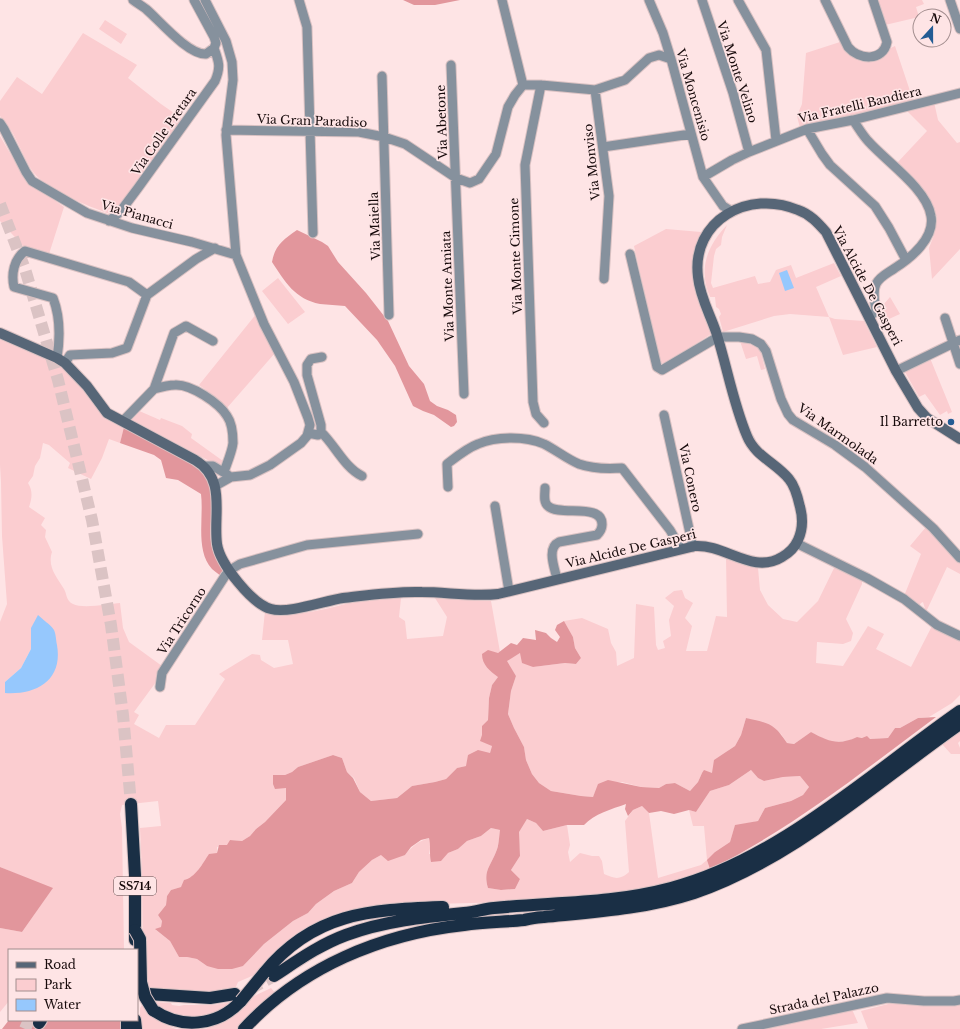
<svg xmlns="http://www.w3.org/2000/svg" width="960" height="1029" viewBox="0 0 960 1029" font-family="'Libre Baskerville',serif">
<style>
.green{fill:#fbcdd0;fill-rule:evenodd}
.forest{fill:#e2969c}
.water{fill:#96c8fd}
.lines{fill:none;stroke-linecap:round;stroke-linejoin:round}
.highway-tunnel{stroke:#dbc3c4;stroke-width:12;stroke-dasharray:12 6;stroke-linecap:butt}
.street-casing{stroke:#d9c1c2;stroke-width:11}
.secondary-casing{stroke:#d9c1c2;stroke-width:12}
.highway-casing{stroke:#d9c1c2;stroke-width:14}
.street{stroke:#86919d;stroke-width:9}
.secondary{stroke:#576677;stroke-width:10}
.highway{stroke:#1a2f45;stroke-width:12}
.highway-bridge-casing{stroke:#d9c1c2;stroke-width:14;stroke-linecap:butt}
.highway-bridge{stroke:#1a2f45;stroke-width:12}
.poi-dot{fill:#235c94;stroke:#fee4e5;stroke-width:1.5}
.labels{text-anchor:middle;stroke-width:3.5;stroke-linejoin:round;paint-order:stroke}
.shield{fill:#fee4e5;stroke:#5c4b4c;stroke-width:1}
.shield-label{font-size:11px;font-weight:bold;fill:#170a0b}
.street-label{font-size:12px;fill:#170a0b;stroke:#fee4e5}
.poi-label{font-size:12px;fill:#170a0b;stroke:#fee4e5;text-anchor:end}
</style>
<rect width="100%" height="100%" fill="#fee4e5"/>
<path class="green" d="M877,0H922L924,4L916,7L919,17L885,25Z
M105,20L127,34L121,44L99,29Z
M83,33L137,65L128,78L161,104L184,120L119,206L110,214C88,206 43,189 31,169C20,151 15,131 0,116V101L17,77L42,94Z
M840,42L846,49L865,60L895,46L914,103L800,128L797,116L802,104L806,53Z
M934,102L938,120L957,143L960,142V249L932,279L929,248L934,235L937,217L932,204L897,163L927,131L906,110Z
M0,136L25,179L64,207L49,254L24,247L0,221Z
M727,225L722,237L721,245L716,249L714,256L711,283L713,288L755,276L758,284L770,282L776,270L791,265L796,278L834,263L841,276L816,287L829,317L835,319L864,321L877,347L843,355L829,317L790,314L774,316L723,332L719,317L721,314L719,309L716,307L715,297H710C698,269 707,246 727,225Z
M666,229L701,232L694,283L696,295L711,334L665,364L660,362L634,246Z
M278,278L305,312L288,324L262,291Z
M890,297L900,314L880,323L878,317L882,314L880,305L884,304Z
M257,313L275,353L226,409L214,396L199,385Z
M0,338L54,362L67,370L124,427L120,443L109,439L102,458L91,479L68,468L70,463L49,445L43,443L40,458L35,466L33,476L28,483C33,491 32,498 29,507L45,518L41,525L46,530L45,537L52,552C47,567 57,577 64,589C67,594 66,601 73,604C82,609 110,604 120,603L123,628L129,642L162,666L156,675V682L134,712L139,715L134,724L159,738L166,725H195L225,679L219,674L252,654L260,655L261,660L274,668L293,664L288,640H262L265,611C298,620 332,606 364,600C376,598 389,598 401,598L399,617L405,621L407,639L443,636L447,617L435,598L491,601L500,652L498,653V677L492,685L489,698L488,720L482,727V735L492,746L490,753L466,766L457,768L446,779L435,782L412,786L397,798L371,801L360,792L354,778L347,772L342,758L333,755L298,767L292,772L285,775H273L286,787V800L265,822L256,829L250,836L242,841L230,840L228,845L217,847V853L206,859L197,872L181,887L171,890L167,896L166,905L158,915L162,921L161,927L156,930L170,941L179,957H187L197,959L207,966H243L264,944L293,921L308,913L316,904L334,891L352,883L359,872L372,860L381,855H405C412,846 419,841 429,838L431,844L429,854L448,853L458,849L467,841L481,836L491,828L500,830C499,837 499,845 496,852C490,867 483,871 488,888L501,890L515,889L520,879L511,870L520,856L518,832L527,819L536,823L543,831L567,825L570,845L568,852L570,862L580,853L592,856H599L602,861L604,874C615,879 620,880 629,872L625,821L633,810L642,806L649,813L658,878L701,865L707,860L704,826H693L689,810L696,812L710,791L729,785L751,770L758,778L764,781L783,777L800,776L809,787L803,795L791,801L765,808L758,821L735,826L730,842L715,852L710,869L663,885L621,893L515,902L433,904L339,915L259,973L238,982L235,989L210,992L146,989L143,976L142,872L140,828L161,826L158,801L122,805L120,814L122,828L124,950H9V1001L0,1012V928L22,932L52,889L0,867V622L7,604L2,536L1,482L0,465ZM31,628L37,688L5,682L21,668L31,649Z
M740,341L756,346L761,353L765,369L761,370L757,356L746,359Z
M930,358L952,412L948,414L947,411L940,415L925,394L919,397L905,372Z
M137,410L160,420L161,418L182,426L192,434L191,438L223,461L220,466L126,420Z
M926,527L960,562V574L947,567L926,612L923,602L921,603L918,607L904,596L921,554L910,546Z
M726,557L758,568L760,590L768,605L783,619L797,622L818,601L836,564L862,577V584L846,619L853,633L851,641L843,644L817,642L816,663L843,666L868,626L884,634L876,649L911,667L932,626L960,640V695L952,703L929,717L918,718L900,728H895L888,738L870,739L857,737L849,741L830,742L811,732L794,744L787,743L781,734L746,718L741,735L735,746L729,750L712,774L702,773L698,782L690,791L675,783L666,784L659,788L641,787L622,782L599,784L593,797L581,796L551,791L539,783L532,774L526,760L524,747L514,728L508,714L511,691L516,676L506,661L520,653L533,667L565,663L576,664L581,658L575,648L573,637L564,621L582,618L608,629L611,643L616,652L617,666L634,658L636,604L654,607L656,645L658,650L665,648L663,641L671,636L669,620L674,606L665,598L674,591L682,590L685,598L693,603L685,618L692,626L686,651H707L716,616L727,617Z
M960,731V741L958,743L960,748V754H951L942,744Z
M271,988L276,994L239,1029H205C226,1022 230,1014 246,1001C253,996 263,992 271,988Z
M960,1001V1029H868L861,1011L892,1003L924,1004Z
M153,1002L171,1003L172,1005L179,1006L184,1005H213L232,1002L212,1017L173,1019Z
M142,1005H145C153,1017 162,1024 176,1029H140V1008Z
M851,1007L858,1023L821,1029H748Z"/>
<path class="forest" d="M403,0H460L435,5H414Z
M297,230L322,242L328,246L338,262L366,293L388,321L409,366L424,384L430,401L437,406L448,410L456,415L457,422L454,426L451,427L434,415L423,411L413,406L395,366L377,340L345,306C337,305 328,305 320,304C295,299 285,282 272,262C275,245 283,240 297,230Z
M124,427C146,439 184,454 201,471C220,491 208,519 211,542C212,552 218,565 225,572L222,577C219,574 215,572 212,569C195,550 204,518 201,494L178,480L166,478L161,460L154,455L120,443Z
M564,621L573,637L575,648L581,658L576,664L565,663L533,667L522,663L520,653L507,661L516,676L511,691L508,714L514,728L524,747L526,760L532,774L539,783L551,791L581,796L593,797L598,784L608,780L641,787L659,788L666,784L675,783L690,791L698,782L702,773L704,770L712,773L714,760L735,746L741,735L746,718C768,723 774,723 787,743L794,744L811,732C828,741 838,746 857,737L862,738L867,736L870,739L888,738L895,728H900L918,718L936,717C863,771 792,829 710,869L707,860L715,852L730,842L735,825L758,821L765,808L791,801L803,795L809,787L800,776L783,777L764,781L758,778L751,770L729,785L710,791L696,812L689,810L674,814L661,811L649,813L642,806L633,810L628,816L625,809L626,804C612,809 594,814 584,825H567L543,831L536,823L527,819L519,832L520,856L511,870L520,879L515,889L501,890L488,888C483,871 490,867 496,852C499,846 499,836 500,830L491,828L481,836L467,841L458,849L448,853L441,861L431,862C429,853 431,846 429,838L421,840L411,847L405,855L388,861L381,855L372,860L359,872L352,883L334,891L316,904L308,913L293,921L264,944L243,966L232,969H218L207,966L197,959L187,957H179L170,941L155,929L161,927L162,921L158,915L166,905L167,896L171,890L181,887L184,880C195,878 203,863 209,854L217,853L219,845H227L230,840L242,841L250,836L256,829L265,822L286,800V788L275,789L273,784V775H285L292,772L298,767L333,755L342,758L347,772L353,778L360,792L371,801L397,798L412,786L435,782L446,779L457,768L466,766L468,755L478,750L490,753L492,746L480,741L482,735V726L488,720L489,698L492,685L498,677C490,671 482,665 482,654L488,650L498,653L511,643L517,645L523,638L536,640L535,630L546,633L551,638L557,642L560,637L555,630L557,625Z
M0,867L53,888L22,932L0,928Z
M9,1020H31L42,1024L45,1020H125L124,1029H2Z"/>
<path class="water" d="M787,270L794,288L785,291L779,273Z
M38,615C42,619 51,625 54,630C56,634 56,641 57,645C63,680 37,695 5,693V682L21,668L31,649V628Z"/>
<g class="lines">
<path class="highway-tunnel" d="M0,204L25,269L58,380L92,520L111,625L123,715L131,804
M250,989L274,976
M25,1029L29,1020"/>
<g class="street-casing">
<path id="street" d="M133,0C137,3 142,6 146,9C159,20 188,55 206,54L214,48L216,43L214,37L194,0
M205,0L226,41L232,62L233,80L226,135L236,255L264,324L294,382L308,418L310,425L307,436L301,443L270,465L250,475L231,477L215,486
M299,0L307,27L313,233
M502,0L523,85
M649,0L663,33L671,59L703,177L723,206L731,211
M702,0L733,93L749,152
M738,0L766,50L776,140
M825,0L848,47C859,60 883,62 887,42L873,0
M950,0L960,29
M451,65L464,394
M382,76L389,315
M541,85L525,165L533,402L536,414L544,423
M595,90L609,196L604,279
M853,120C858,127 863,136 869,142C887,162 927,189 931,216C935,238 911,258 895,268C888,273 880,276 876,284C872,292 875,302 876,311L869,317
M0,123L4,129L26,172L32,181L87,213L132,228L192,242L236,255
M807,129L822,154L830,165L875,206L889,228L906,260
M226,130L359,132L384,137L405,144L456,178L470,183L479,179L496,154L508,107L515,95L523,85H541L595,90L625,80L649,58L659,55L671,59
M603,147L691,134
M703,177L732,160L749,152L807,129L853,120L960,93
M109,221L120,212L138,188L215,81C221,67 219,62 214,48
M630,254L657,367L662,370L718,337H739L752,339L761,344L766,351L781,399L788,414L793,420L835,445L865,467L933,528L960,558
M945,318L960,364
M57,358C60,339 60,316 53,298L14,287C11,274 14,259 25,251L129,282L147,295
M65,363L70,355L112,353L127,348L147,295L196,259L215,248
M896,371L960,340
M154,389C161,387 169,385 175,385C191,384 219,403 227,416C232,423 233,434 233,443C232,452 227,463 224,472
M664,415L693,547
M123,421L154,389L174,333L186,326L213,341
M321,432C335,445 344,467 362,476
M308,433L318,435L321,432V425L307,375V365L311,359L322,357
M203,466H213L228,475
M448,487L447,464C456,457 467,448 478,444C496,436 526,436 544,444C556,450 567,459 579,464C593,469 607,469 622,468L670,530L681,549
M545,488C545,494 543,502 548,506C559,517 603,502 602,525C602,529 600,532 597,535L559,542C546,548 555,569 557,579
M495,506L509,591
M796,543L867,578L904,599L937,625L960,636
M160,687L162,673L225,576L230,570L240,564L307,545L418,534
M742,1029L887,998L924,1001H954L960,1000"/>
</g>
<g class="secondary-casing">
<path id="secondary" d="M0,333L57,358L65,363L87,386L107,413L195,460C227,479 213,514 217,544C220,564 252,604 271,609C288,614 324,601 343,598C369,595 395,591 422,592C446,592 473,597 498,594L695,546C725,544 753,575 782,557C789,553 795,547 798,540C803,529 803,518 800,507C798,498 795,486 789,479C776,463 755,456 747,436C733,403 727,366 716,332C710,314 700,297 698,277C691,220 749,189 798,210C810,214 818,223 826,232L896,371L918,408L927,418L960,439"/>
</g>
<g class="highway-casing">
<path id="highway" d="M131,804L135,875V940
M264,973C314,912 370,910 443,907
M274,976C297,961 319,945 346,935C384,921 424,917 464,913C475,912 484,909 494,908C555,902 611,904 671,888C778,860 871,773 960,711
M148,994L210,998L235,994
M153,1010C180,1029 217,1027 241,1001
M135,1020L136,1029
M39,1023L41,1020
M127,1029V1020
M244,1029C301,967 381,934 464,925C484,922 504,922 524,920C530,919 537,917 544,917C594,912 645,909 694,893C767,868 831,820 892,774C915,757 937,740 960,724"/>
</g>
<use href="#street" class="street"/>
<use href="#secondary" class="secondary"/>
<use href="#highway" class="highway"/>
<g class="highway-bridge-casing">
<path id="highway-bridge" d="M135,930L140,939L141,982L145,997L153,1010
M241,1001L264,973"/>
</g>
<use href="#highway-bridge" class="highway-bridge"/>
</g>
<circle class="poi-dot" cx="951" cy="422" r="4"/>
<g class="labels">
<rect class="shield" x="114" y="877" width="42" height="18" rx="3"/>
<g class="shield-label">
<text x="135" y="890">SS714</text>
</g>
<g class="street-label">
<text transform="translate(737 72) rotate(72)" y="4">Via Monte Velino</text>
<text transform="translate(693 95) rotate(74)" y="4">Via Moncenisio</text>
<text transform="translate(860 105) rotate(-13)" y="4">Via Fratelli Bandiera</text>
<text transform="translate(312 121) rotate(2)" y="4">Via Gran Paradiso</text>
<text transform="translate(442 122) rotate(-92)" y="4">Via Abetone</text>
<text transform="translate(164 132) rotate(-55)" y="4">Via Colle Pretara</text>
<text transform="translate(592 162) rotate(-96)" y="4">Via Monviso</text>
<text transform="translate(137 215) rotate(16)" y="4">Via Pianacci</text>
<text transform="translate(375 226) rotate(-92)" y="4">Via Maiella</text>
<text transform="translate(516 256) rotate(-92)" y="4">Via Monte Cimone</text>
<text transform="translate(448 286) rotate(-92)" y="4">Via Monte Amiata</text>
<text transform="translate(867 286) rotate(62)" y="4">Via Alcide De Gasperi</text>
<text transform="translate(838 434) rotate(35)" y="4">Via Marmolada</text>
<text transform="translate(690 478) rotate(78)" y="4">Via Conero</text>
<text transform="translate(631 549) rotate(-13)" y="4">Via Alcide De Gasperi</text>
<text transform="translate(182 621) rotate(-57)" y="4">Via Tricorno</text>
<text transform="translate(824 999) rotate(-12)" y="4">Strada del Palazzo</text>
</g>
<g class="poi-label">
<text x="943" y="426">Il Barretto</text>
</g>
</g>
<rect x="8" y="949" width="130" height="72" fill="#fee4e5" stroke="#a28d8e"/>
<rect x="16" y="962" width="20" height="6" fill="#576677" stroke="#a28d8e"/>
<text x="44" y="969" font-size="12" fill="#170a0b">Road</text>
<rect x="16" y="979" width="20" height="12" fill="#fbcdd0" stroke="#a28d8e"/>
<text x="44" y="989" font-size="12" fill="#170a0b">Park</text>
<rect x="16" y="999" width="20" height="12" fill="#96c8fd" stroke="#a28d8e"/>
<text x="44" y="1009" font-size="12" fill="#170a0b">Water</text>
<g transform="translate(932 28) rotate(21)"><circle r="19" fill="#fee4e5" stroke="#a28d8e"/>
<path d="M0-3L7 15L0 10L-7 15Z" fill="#235c94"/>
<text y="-6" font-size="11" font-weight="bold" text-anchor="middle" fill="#170a0b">N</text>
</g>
</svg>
